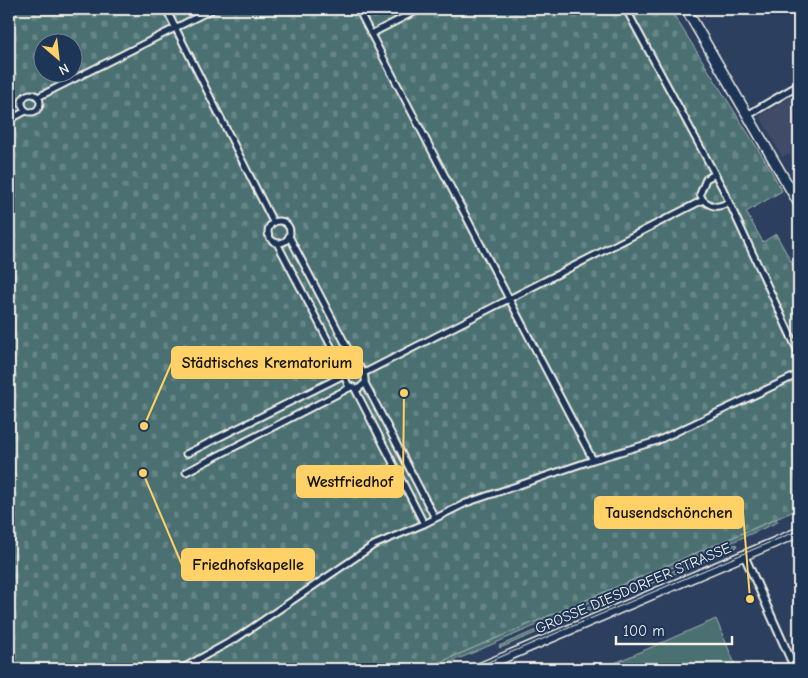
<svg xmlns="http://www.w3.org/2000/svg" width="808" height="678" viewBox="0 0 808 678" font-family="'Comic Neue',sans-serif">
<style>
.built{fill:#3f4c67}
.grass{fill:url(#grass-tufts);stroke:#a0b0ad}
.cemetery{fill:url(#cemetery-stones);stroke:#a0b0ad;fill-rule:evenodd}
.park{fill:#4c7072;stroke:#a0b0ad}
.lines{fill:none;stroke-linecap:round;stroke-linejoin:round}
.pedestrian-casing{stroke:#f4f1e8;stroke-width:9}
.minor-casing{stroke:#f4f1e8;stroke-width:10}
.secondary-casing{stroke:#f4f1e8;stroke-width:12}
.pedestrian{stroke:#1d3557;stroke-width:5}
.minor{stroke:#1d3557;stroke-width:6}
.secondary{stroke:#1d3557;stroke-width:9}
.tram{stroke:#f4f1e8;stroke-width:1}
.labels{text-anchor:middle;stroke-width:4;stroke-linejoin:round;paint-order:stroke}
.street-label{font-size:15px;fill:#f4f1e8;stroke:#1d3557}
.leader{fill:none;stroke:#ffd166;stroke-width:2}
.callout-dot{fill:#ffd166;stroke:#1d3557;stroke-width:2}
.callout{fill:#ffd166;stroke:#ffd166;stroke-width:2}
.callout-label{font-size:16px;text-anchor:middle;font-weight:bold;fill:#111}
</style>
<defs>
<pattern id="grass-tufts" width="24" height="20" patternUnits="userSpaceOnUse" patternTransform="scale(1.25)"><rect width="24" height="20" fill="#4c7072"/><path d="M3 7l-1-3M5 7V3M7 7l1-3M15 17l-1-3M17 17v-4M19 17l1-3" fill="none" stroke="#668586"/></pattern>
<pattern id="cemetery-stones" width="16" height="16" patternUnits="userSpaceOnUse" patternTransform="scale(1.25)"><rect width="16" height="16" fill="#4c7072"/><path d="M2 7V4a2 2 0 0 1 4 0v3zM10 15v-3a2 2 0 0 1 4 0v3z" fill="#668586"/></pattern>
</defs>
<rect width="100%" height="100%" fill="#2c3f5e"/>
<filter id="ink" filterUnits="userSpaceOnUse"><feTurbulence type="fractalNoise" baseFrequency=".02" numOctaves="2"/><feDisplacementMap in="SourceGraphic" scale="10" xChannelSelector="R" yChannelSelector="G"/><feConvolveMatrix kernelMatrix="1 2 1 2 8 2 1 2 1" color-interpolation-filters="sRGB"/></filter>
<g filter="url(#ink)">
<path class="built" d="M799,92V186L791,172L795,165L789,154L782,157L760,116Z"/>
<path class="grass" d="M776,519L778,522L691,560L690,558L686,560V562L615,592L613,591L609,593V594L435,669H424Z
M736,544L737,547L500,648L499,646Z"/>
<path class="cemetery" d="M9,9H670L768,165L782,191L746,212L763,242L776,234L799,276V509L424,669H9ZM42,42H72V72H42Z"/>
<path class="park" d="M716,619L737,669H601Z"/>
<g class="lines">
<g class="pedestrian-casing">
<path id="pedestrian" d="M166,9L273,222
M358,9L593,460
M626,9L723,189L799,354
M371,34L420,9
M22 103a9 9 0 1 1 18 0a9 9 0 1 1-18 0Z
M38,97L213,9
M9,120L26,111
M703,200L700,194L706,179L715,174
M268 232a11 11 0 1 1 22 0a11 11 0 1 1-22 0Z
M289,236L356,364
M277,243L344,371
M356,364C363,369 366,375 365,383L358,389L348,385L344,375L348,366Z
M364,373L703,200C713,208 718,208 729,202
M365,383L435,518
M355,389L424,524
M186,454L344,375
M186,472L351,387
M181,669L237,638L374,545L424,524L466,503L593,460L657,441L799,374"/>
</g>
<g class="minor-casing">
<path id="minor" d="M748,115L799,85
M744,555L795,669"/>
</g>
<g class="secondary-casing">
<path id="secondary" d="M686,9L799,204
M477,669L799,532"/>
</g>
<use href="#pedestrian" class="pedestrian"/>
<use href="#minor" class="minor"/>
<use href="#secondary" class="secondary"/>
<path class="tram" d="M472,669L799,530"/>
</g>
</g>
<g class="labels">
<g class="street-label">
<text transform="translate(633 588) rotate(-23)" y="5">GROSSE DIESDORFER STRASSE</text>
</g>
</g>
<path class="leader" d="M144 426L172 362M404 393L403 481M750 599L743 512M143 473L182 565"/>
<g class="callout-dot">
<circle cx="144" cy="426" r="5"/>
<circle cx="404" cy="393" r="5"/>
<circle cx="750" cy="599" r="5"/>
<circle cx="143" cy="473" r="5"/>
</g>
<g class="callout">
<rect x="172" y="347" width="190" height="31" rx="5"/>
<rect x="297" y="466" width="106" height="31" rx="5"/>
<rect x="595" y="497" width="148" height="31" rx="5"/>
<rect x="182" y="549" width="132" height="31" rx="5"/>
</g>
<g class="callout-label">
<text x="267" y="368">Städtisches Krematorium</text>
<text x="350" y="487">Westfriedhof</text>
<text x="669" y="518">Tausendschönchen</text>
<text x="248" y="570">Friedhofskapelle</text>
</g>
<rect width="808" height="678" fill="none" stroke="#1d3557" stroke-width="30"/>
<rect x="15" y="15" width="778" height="648" fill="none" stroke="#f4f1e8" stroke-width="2" filter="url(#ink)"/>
<g transform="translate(58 58) rotate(152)"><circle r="24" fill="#1d3557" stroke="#738091"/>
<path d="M0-4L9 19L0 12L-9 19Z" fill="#ffd166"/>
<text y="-8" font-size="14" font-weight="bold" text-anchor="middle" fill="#f4f1e8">N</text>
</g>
<path d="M616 636v8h116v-8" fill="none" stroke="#f4f1e8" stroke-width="2.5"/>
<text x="623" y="636" font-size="15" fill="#f4f1e8" stroke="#1d3557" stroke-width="4" paint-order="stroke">100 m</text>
</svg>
